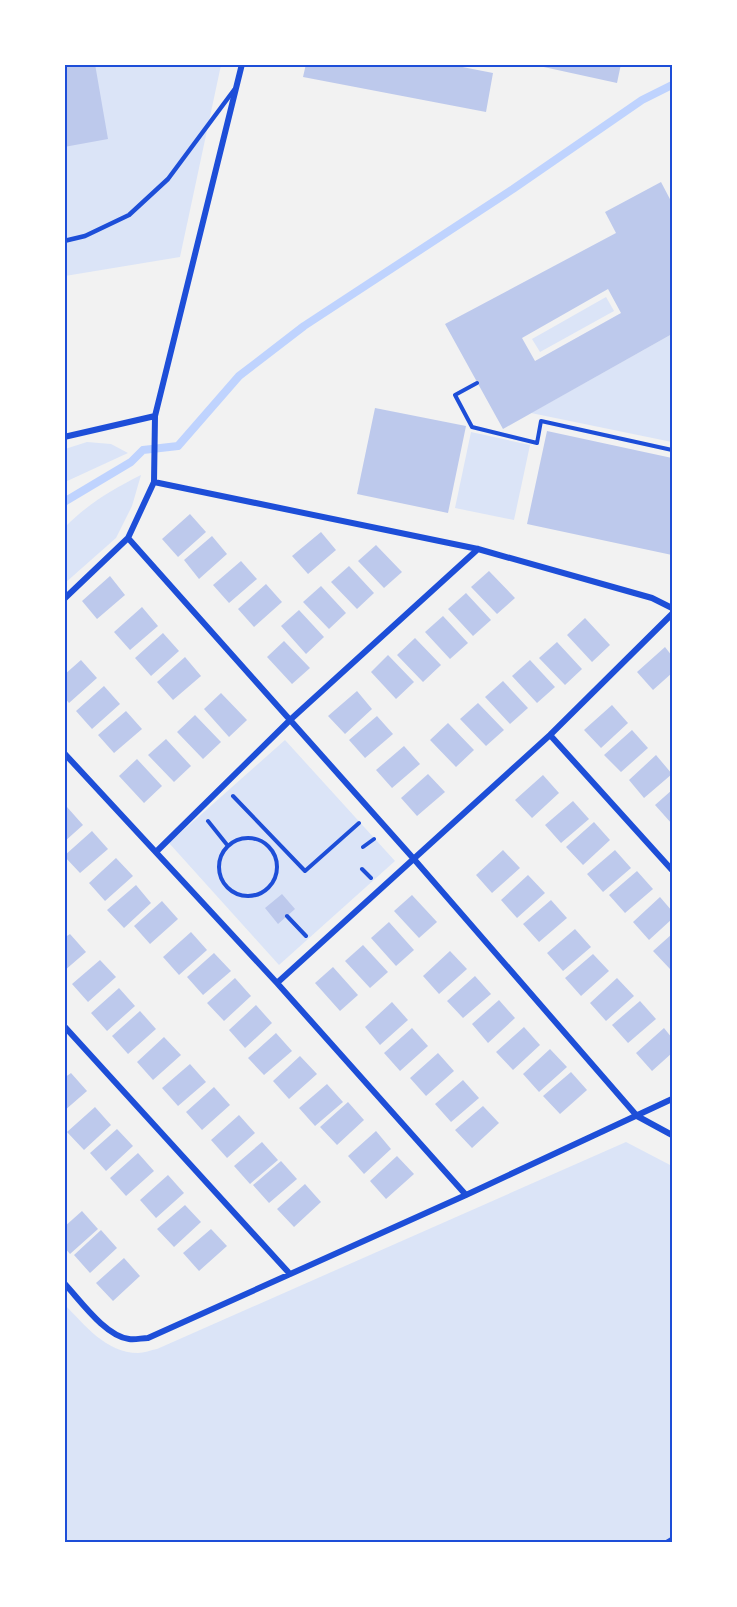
<svg xmlns="http://www.w3.org/2000/svg" width="737" height="1607" viewBox="0 0 737 1607" font-family="'Noto Sans',sans-serif">
<style>
.green{fill:#dbe4f7}
.lines{fill:none;stroke-linecap:round;stroke-linejoin:round}
.stream{stroke:#bfd3fe;stroke-width:8}
.building{fill:#bdc9ec;fill-rule:evenodd}
.path{stroke:#1d4ed8;stroke-width:4}
.service{stroke:#1d4ed8;stroke-width:4.5}
.minor{stroke:#1d4ed8;stroke-width:6}
.neatline{fill:none;stroke:#1d4ed8;stroke-width:2}
</style>
<rect width="100%" height="100%" fill="#f2f2f2"/>
<path class="green" d="M65,65H221L180,257L65,276Z
M606,297L614,311L540,352L532,339Z
M672,334V442L531,413Z
M471,432L530,445L514,520L455,508Z
M87,442L111,444L128,453L65,482V449Z
M141,475L132,506L116,538L65,583V527C88,504 111,490 141,475Z
M285,740L395,861L279,965L169,843Z
M626,1142L672,1166V1542H65L64,1304C85,1325 106,1353 138,1353C144,1353 151,1350 157,1349Z"/>
<g class="lines">
<path class="stream" d="M64,502L131,462L143,450L178,446L239,376L304,326L513,189L642,100L672,85"/>
</g>
<path class="building" d="M64,64H95L108,139L64,147Z
M306,64H447L493,73L486,112L303,77Z
M530,64H621L617,83Z
M661,182L672,203V334L503,429L445,324L616,233L605,212ZM608,289L621,313L535,361L522,338Z
M375,408L466,426L448,513L357,494Z
M547,431L672,458V555L527,524Z
M190,514L206,532L178,557L162,539Z
M321,532L336,550L308,574L292,556Z
M212,536L227,554L199,579L184,560Z
M376,545L402,572L384,588L358,561Z
M241,561L257,579L229,603L213,585Z
M349,566L374,593L357,609L331,582Z
M489,571L515,598L497,614L471,587Z
M110,576L125,595L97,619L82,601Z
M266,584L282,602L254,627L238,609Z
M321,586L346,613L329,629L303,602Z
M466,593L491,620L473,636L448,609Z
M142,607L158,626L130,650L114,632Z
M299,610L324,637L306,654L281,626Z
M443,616L468,643L450,659L425,632Z
M585,618L610,645L592,662L567,635Z
M163,633L179,651L151,676L135,658Z
M415,638L441,665L423,682L397,655Z
M284,641L310,668L292,684L267,657Z
M557,642L582,669L565,685L539,658Z
M665,647L672,656V673L653,690L637,672Z
M388,655L414,682L396,699L371,672Z
M185,657L201,676L173,700L157,682Z
M81,660L97,678L69,703L64,697V675Z
M530,660L555,687L537,703L512,676Z
M503,681L528,708L510,724L485,697Z
M104,686L120,704L92,729L76,711Z
M357,691L372,709L345,734L328,716Z
M221,693L247,720L229,737L204,709Z
M478,703L504,730L486,746L460,719Z
M612,705L628,723L601,748L584,730Z
M126,711L142,729L114,753L98,735Z
M195,715L221,742L203,759L177,732Z
M377,716L393,734L365,758L349,740Z
M448,723L474,750L456,767L430,740Z
M632,730L648,748L621,772L604,755Z
M166,739L191,766L174,782L148,755Z
M404,746L420,764L392,788L376,770Z
M656,755L672,774L644,798L629,780Z
M137,759L162,786L144,803L119,776Z
M428,774L445,792L417,816L401,798Z
M543,775L559,793L532,818L515,800Z
M672,790V824L655,805Z
M573,801L589,819L561,843L545,825Z
M67,807L83,825L64,842V809Z
M594,822L610,840L583,865L566,847Z
M92,831L108,849L80,873L64,856Z
M503,850L520,868L492,893L476,875Z
M615,850L631,868L603,892L587,874Z
M116,858L133,876L105,901L89,883Z
M637,871L653,889L625,913L609,895Z
M528,875L545,893L517,918L501,900Z
M136,885L151,903L124,928L107,910Z
M282,894L295,909L278,924L265,908Z
M412,895L437,922L419,938L394,911Z
M660,897L672,911V919L649,940L633,922Z
M551,900L567,918L539,942L523,924Z
M162,901L178,919L150,944L134,926Z
M389,922L414,950L396,966L371,938Z
M575,929L591,947L563,971L547,953Z
M191,932L207,950L179,975L163,957Z
M70,934L86,952L64,971V938Z
M672,934V967L670,969L653,951Z
M363,945L388,972L370,988L345,961Z
M450,951L467,969L439,994L423,976Z
M214,953L231,971L203,995L187,977Z
M593,954L609,971L581,996L565,978Z
M100,960L116,977L88,1002L72,984Z
M333,967L358,995L340,1011L315,983Z
M475,976L491,994L463,1018L447,1001Z
M235,978L251,996L224,1021L207,1003Z
M617,978L634,996L606,1021L590,1003Z
M119,988L135,1006L107,1031L91,1013Z
M499,1000L515,1018L488,1043L472,1024Z
M640,1001L656,1019L628,1043L612,1025Z
M392,1002L408,1020L380,1045L365,1027Z
M256,1005L272,1023L245,1048L229,1030Z
M140,1011L156,1029L128,1054L112,1036Z
M524,1027L540,1045L513,1070L496,1052Z
M412,1028L428,1046L400,1071L384,1053Z
M664,1028L672,1038V1053L652,1071L636,1053Z
M276,1033L292,1051L264,1075L248,1058Z
M164,1037L181,1055L153,1080L137,1062Z
M550,1049L567,1067L539,1092L523,1074Z
M438,1053L454,1071L426,1096L410,1078Z
M300,1056L317,1074L289,1099L273,1081Z
M190,1064L206,1082L178,1106L162,1088Z
M571,1072L587,1090L560,1114L543,1096Z
M71,1073L87,1091L64,1111V1078Z
M463,1080L479,1098L451,1122L435,1104Z
M327,1084L343,1102L315,1126L299,1108Z
M214,1087L230,1105L202,1130L186,1112Z
M348,1102L364,1120L337,1145L320,1127Z
M483,1106L499,1123L472,1148L455,1130Z
M95,1107L111,1125L84,1150L67,1132Z
M239,1115L255,1133L227,1158L211,1140Z
M117,1129L133,1146L106,1171L90,1153Z
M376,1131L391,1149L364,1174L348,1156Z
M262,1142L278,1160L250,1184L234,1166Z
M138,1153L154,1171L126,1196L110,1178Z
M397,1156L414,1174L386,1199L370,1181Z
M281,1161L297,1179L269,1203L253,1185Z
M168,1175L184,1193L156,1218L140,1200Z
M305,1184L321,1202L294,1227L277,1209Z
M185,1205L201,1222L174,1247L157,1229Z
M82,1211L98,1229L70,1254L64,1247V1227Z
M211,1229L227,1246L199,1271L183,1253Z
M101,1230L117,1248L90,1273L74,1255Z
M124,1258L140,1276L113,1301L96,1283Z"/>
<g class="lines">
<path class="path" d="M477,383L455,395L472,427L537,443L541,421L672,450
M233,796L305,871L359,823
M208,821L228,846
M219 867a29 29 0 1 1 58 0a29 29 0 1 1-58 0Z
M363,847L374,839
M362,869L371,878
M287,916L306,936"/>
<path class="service" d="M64,241L85,236L129,215L168,179L234,90
M667,1542L672,1539"/>
<path class="minor" d="M64,437L155,416
M154,482L478,549L652,598L672,608
M128,538L413,858L637,1116L672,1135
M64,599L128,538L154,482L155,416L242,64
M550,735L672,870
M64,753L277,983L466,1195
M156,852L290,720L478,549
M277,983L550,735L672,614
M64,1026L290,1274
M64,1283C80,1300 105,1336 129,1339C135,1340 142,1338 148,1338L466,1195L672,1099"/>
</g>
<rect width="737" height="1607" fill="none" stroke="#ffffff" stroke-width="132"/>
<rect x="66" y="66" width="605" height="1475" class="neatline"/>
</svg>
